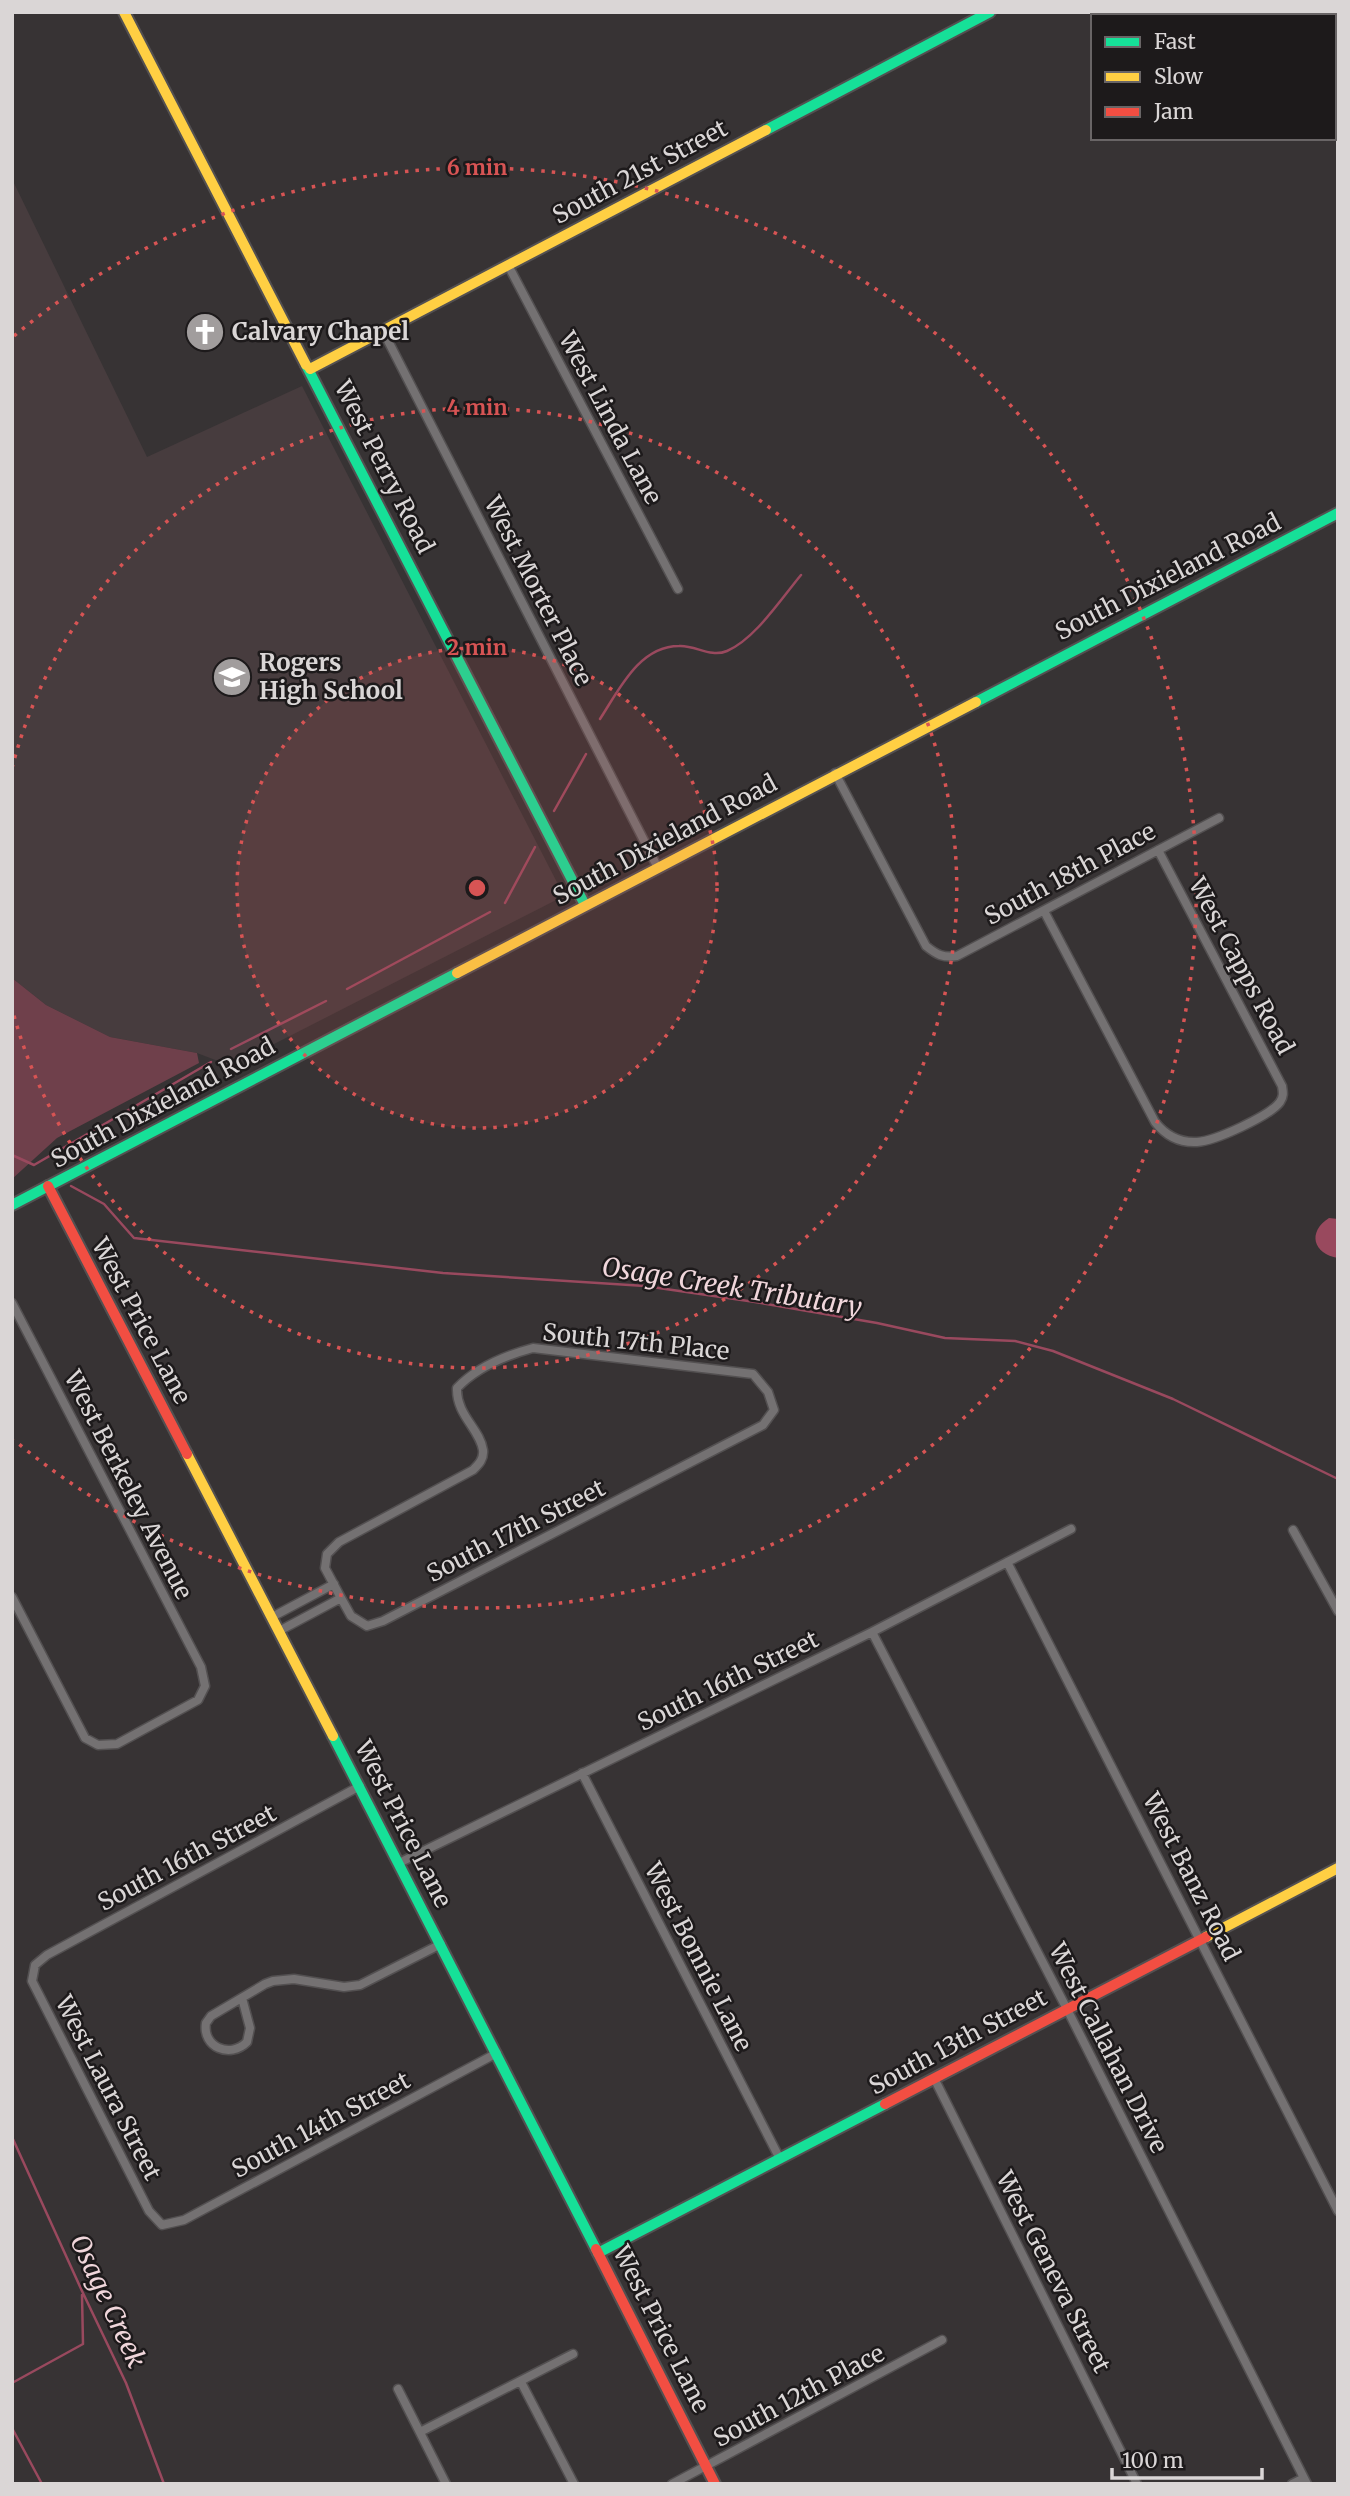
<svg xmlns="http://www.w3.org/2000/svg" width="1350" height="2496" viewBox="0 0 1350 2496" font-family="Merriweather,serif">
<style>
.built{fill:#473c3e}
.green{fill:#6f404b}
.water{fill:#99495e}
.lines{fill:none;stroke-linecap:round;stroke-linejoin:round}
.stream{stroke:#99495e;stroke-width:2.5}
.street-casing{stroke:#535051;stroke-width:11}
.fast-casing{stroke:#535051;stroke-width:14}
.slow-casing{stroke:#535051;stroke-width:14}
.jam-casing{stroke:#535051;stroke-width:14}
.street{stroke:#747172;stroke-width:8}
.fast{stroke:#16e098;stroke-width:10}
.slow{stroke:#ffcf43;stroke-width:10}
.jam{stroke:#f24e42;stroke-width:10}
.ring{fill:none;stroke:#d75454;stroke-width:3.5;stroke-dasharray:3.5 7}
.labels{text-anchor:middle;stroke-width:5;stroke-linejoin:round;paint-order:stroke}
.street-label{font-size:24px;fill:#dad6d6;stroke:#1d1a1b}
.poi-label{font-size:24px;font-weight:bold;fill:#dad6d6;stroke:#1d1a1b;text-anchor:start}
.water-label{font-size:26px;font-style:italic;fill:#f0d6db;stroke:#1d1a1b}
.centre{fill:#d75454;stroke:#1d1a1b;stroke-width:3.5}
.ring-label{font-size:21px;text-anchor:middle;font-weight:bold;fill:#d75454;stroke:#1d1a1b;stroke-width:5;stroke-linejoin:round;paint-order:stroke}
</style>
<rect width="100%" height="100%" fill="#373334"/>
<path class="built" d="M12,179L147,457L302,386L564,896L231,1066L197,1053L110,1037L46,1005L12,978Z"/>
<path class="green" d="M12,978L46,1005L110,1037L197,1053L199,1063L57,1138L12,1179Z"/>
<path class="water" d="M1329,1218L1338,1219V1258C1313,1254 1307,1232 1329,1218Z"/>
<g class="lines">
<path class="stream" d="M600,719C619,690 639,646 679,646C696,645 710,658 727,651C755,639 781,599 801,575
M554,811L586,754
M505,903L535,847
M347,989L490,912
M231,1049L326,1001
M12,1155L34,1165L211,1062
M71,1186L104,1204L134,1238L443,1273L645,1286L755,1302L877,1323L945,1338L1015,1341L1053,1351L1173,1399L1338,1479
M12,2137L82,2291L126,2383L164,2484
M12,2383L83,2344L82,2295
M12,2428L42,2484"/>
<g class="street-casing">
<path id="street" d="M508,265L678,589
M383,331L658,868
M835,773L926,946C937,955 943,958 957,956L1219,818
M1044,911L1155,1122C1166,1136 1179,1143 1197,1142C1215,1141 1270,1116 1280,1102C1284,1096 1283,1092 1282,1086L1158,850
M12,1303L201,1667L205,1686L198,1700L117,1744L98,1745L85,1738L12,1597
M533,1348L753,1374L768,1392L774,1410L763,1425L383,1621L367,1626L351,1616L341,1598L325,1568L327,1554L339,1542L473,1470C479,1464 484,1459 483,1450C480,1429 456,1415 457,1388C477,1367 507,1355 533,1348Z
M1293,1530L1338,1611
M1007,1562L1338,2211
M272,1617L334,1584
M279,1631L341,1598
M872,1632L1070,2015L1307,2484
M582,1773L780,2159
M360,1786L47,1955L35,1965L32,1981L149,2211L162,2225L184,2220L497,2053
M399,1863L872,1632L1071,1529
M242,1998L250,2028L247,2042C230,2059 202,2047 206,2023L211,2016L265,1984L273,1981L294,1979L344,1987L360,1985L441,1944
M934,2078L1137,2484
M521,2382L574,2484
M398,2389L446,2484
M420,2432L573,2354
M672,2484L942,2340
M1292,2484L1304,2478"/>
</g>
<g class="fast-casing">
<path id="fast" d="M766,130L990,12
M306,365L585,905
M976,702L1338,513
M12,1205L457,973
M333,1736L596,2249
M598,2253L885,2104"/>
</g>
<g class="slow-casing">
<path id="slow" d="M124,12L306,365
M310,369L766,130
M457,973L976,702
M187,1454L333,1736
M1206,1937L1338,1868"/>
</g>
<g class="jam-casing">
<path id="jam" d="M48,1186L187,1454
M885,2104L1206,1937
M596,2249L715,2484"/>
</g>
<use href="#street" class="street"/>
<use href="#fast" class="fast"/>
<use href="#slow" class="slow"/>
<use href="#jam" class="jam"/>
</g>
<circle cx="477" cy="888" r="240" fill="#d75454" fill-opacity=".12"/>
<g class="ring">
<circle cx="477" cy="888" r="240"/>
<path d="M12 768A480 480 0 1 1 12 1008"/>
<path d="M14 336A720 720 0 1 1 14 1440"/>
</g>
<defs>
<g id="church-disc" transform="scale(2.0125)"><circle r="9.5" fill="#a19d9d" stroke="#1d1a1b"/><path d="M-1.2-6h2.4v3.5h3.3v2.4h-3.3V6h-2.4V-.1h-3.3v-2.4h3.3Z" fill="#fff"/></g>
<g id="school-disc" transform="scale(2.0125)"><circle r="9.5" fill="#a19d9d" stroke="#1d1a1b"/><path d="M0-5L7-2L0 1L-7-2ZM-4 1L0 2.5L4 1V4Q0 6-4 4Z" fill="#fff"/></g>
</defs>
<g fill-rule="evenodd">
<use href="#church-disc" x="205" y="332"/>
<use href="#school-disc" x="232" y="677"/>
</g>
<g class="labels">
<g class="street-label">
<text transform="translate(640 172) rotate(-28)" y="8">South 21st Street</text>
<text transform="translate(610 418) rotate(62)" y="8">West Linda Lane</text>
<text transform="translate(384 467) rotate(63)" y="8">West Perry Road</text>
<text transform="translate(1168 577) rotate(-27)" y="8">South Dixieland Road</text>
<text transform="translate(538 591) rotate(63)" y="8">West Morter Place</text>
<text transform="translate(665 840) rotate(-28)" y="8">South Dixieland Road</text>
<text transform="translate(1070 874) rotate(-28)" y="8">South 18th Place</text>
<text transform="translate(1241 966) rotate(62)" y="8">West Capps Road</text>
<text transform="translate(163 1103) rotate(-28)" y="8">South Dixieland Road</text>
<text transform="translate(141 1321) rotate(62)" y="8">West Price Lane</text>
<text transform="translate(636 1342) rotate(6)" y="8">South 17th Place</text>
<text transform="translate(128 1485) rotate(63)" y="8">West Berkeley Avenue</text>
<text transform="translate(516 1531) rotate(-27)" y="8">South 17th Street</text>
<text transform="translate(728 1681) rotate(-26)" y="8">South 16th Street</text>
<text transform="translate(403 1824) rotate(63)" y="8">West Price Lane</text>
<text transform="translate(187 1858) rotate(-28)" y="8">South 16th Street</text>
<text transform="translate(1191 1877) rotate(63)" y="8">West Banz Road</text>
<text transform="translate(698 1957) rotate(63)" y="8">West Bonnie Lane</text>
<text transform="translate(958 2042) rotate(-28)" y="8">South 13th Street</text>
<text transform="translate(1108 2048) rotate(63)" y="8">West Callahan Drive</text>
<text transform="translate(108 2088) rotate(63)" y="8">West Laura Street</text>
<text transform="translate(321 2125) rotate(-28)" y="8">South 14th Street</text>
<text transform="translate(1053 2272) rotate(63)" y="8">West Geneva Street</text>
<text transform="translate(661 2329) rotate(63)" y="8">West Price Lane</text>
<text transform="translate(799 2396) rotate(-28)" y="8">South 12th Place</text>
</g>
<g class="poi-label">
<text x="232" y="340">Calvary Chapel</text>
<text x="259" y="671">Rogers<tspan x="259" dy="28">High School</tspan></text>
</g>
<g class="water-label">
<text transform="translate(732 1287) rotate(9)" y="9">Osage Creek Tributary</text>
<text transform="translate(108 2301) rotate(65)" y="9">Osage Creek</text>
</g>
</g>
<circle cx="477" cy="888" r="10" class="centre"/>
<g class="ring-label">
<text x="477" y="175">6 min</text>
<text x="477" y="415">4 min</text>
<text x="477" y="655">2 min</text>
</g>
<rect width="1350" height="2496" fill="none" stroke="#dad6d6" stroke-width="28"/>
<rect x="1091" y="14" width="245" height="126" fill="#1d1a1b" stroke="#696566" stroke-width="2"/>
<rect x="1105" y="37" width="35" height="10" fill="#16e098" stroke="#696566" stroke-width="2"/>
<text x="1154" y="49" font-size="21" fill="#dad6d6">Fast</text>
<rect x="1105" y="72" width="35" height="10" fill="#ffcf43" stroke="#696566" stroke-width="2"/>
<text x="1154" y="84" font-size="21" fill="#dad6d6">Slow</text>
<rect x="1105" y="107" width="35" height="10" fill="#f24e42" stroke="#696566" stroke-width="2"/>
<text x="1154" y="119" font-size="21" fill="#dad6d6">Jam</text>
<path d="M1112 2468v10h150v-10" fill="none" stroke="#dad6d6" stroke-width="3.5"/>
<text x="1122" y="2468" font-size="21" fill="#dad6d6" stroke="#1d1a1b" stroke-width="5" paint-order="stroke">100 m</text>
</svg>
